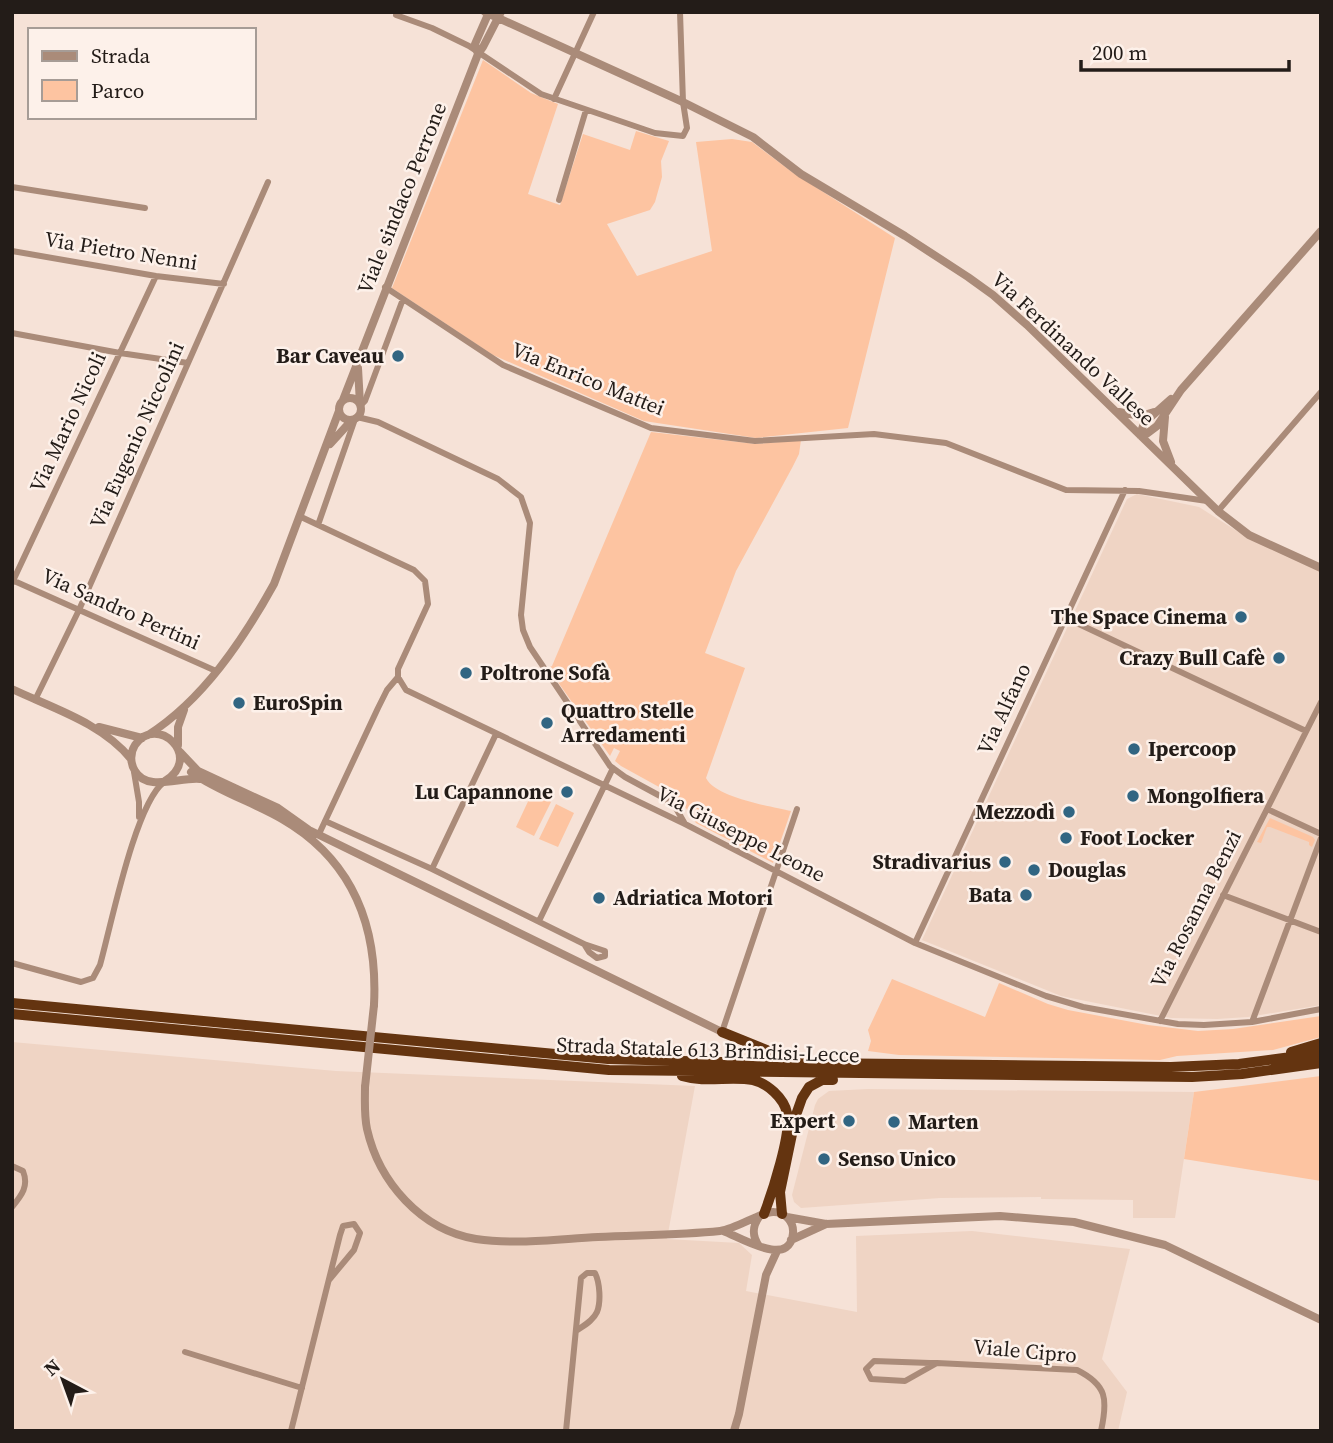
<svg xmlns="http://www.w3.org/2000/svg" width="1333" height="1443" viewBox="0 0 1333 1443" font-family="'Source Serif 4',serif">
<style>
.built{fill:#efd4c4}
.green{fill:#fdc4a1}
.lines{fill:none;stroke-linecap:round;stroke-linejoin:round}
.minor{stroke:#aa8b79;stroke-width:6}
.tertiary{stroke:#aa8b79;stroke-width:8}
.trunk{stroke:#643410;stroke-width:10}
.tertiary-bridge{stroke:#aa8b79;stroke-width:8}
.poi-dot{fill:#316582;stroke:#fdf1ea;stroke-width:2.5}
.labels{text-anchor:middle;stroke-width:5;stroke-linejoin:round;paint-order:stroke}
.street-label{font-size:21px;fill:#231c18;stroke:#fdf1ea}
.poi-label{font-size:21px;font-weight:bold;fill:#231c18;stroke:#fdf1ea;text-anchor:start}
</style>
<rect width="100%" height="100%" fill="#f6e2d7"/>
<path class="built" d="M1137,494L1199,507L1240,533L1321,572V1005L1248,1017L1217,1019L1171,1018L1061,996L922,940L1127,499Z
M12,1042L336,1071L695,1086L667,1239L739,1243L752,1255L746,1291L857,1312L856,1236L972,1231L1130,1249L1102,1359L1127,1392L1118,1431H12Z
M868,1089L1194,1092L1175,1218H1133V1200L1041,1199V1197L940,1198L801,1208L794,1202L792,1195L815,1105L818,1099L829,1091Z"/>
<path class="green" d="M483,60L531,93L558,104L528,194L560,205L583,134L630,150L636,131L669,141L661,161L662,177L655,202L650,210L607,224L637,276L712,251L696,142L732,139L752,142L792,172L895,238L848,428L756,438L644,421L493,355L392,288Z
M651,432L756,444L801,440L799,454L792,468L736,571L705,653L745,668L706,778C716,798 770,806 791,811L773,863L696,823L679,798L621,766L615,761L620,751L614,748L610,756L548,668L552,666Z
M532,793L551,802L534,836L516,827Z
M556,804L574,813L558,847L539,839Z
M1270,818L1313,837L1315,840L1312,847L1309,845V842L1270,827H1267L1261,843L1257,842Z
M892,979L985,1017L999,983L1048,1004L1068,1010L1148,1025L1198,1031L1233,1029L1321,1016V1037L1273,1050L1177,1056L1160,1060L899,1055L868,1051L871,1041L868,1030Z
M1321,1076V1181L1184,1159L1194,1092Z"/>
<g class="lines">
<path class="minor" d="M396,15L432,28L469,46L541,94L655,133L683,136L687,128L683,102L680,12
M554,99L594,12
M12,187L145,208
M559,200L586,110
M12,251L156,276L224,284
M385,287L503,365L651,428L755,441L874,434L946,443L1066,490L1139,491L1207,501
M12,333L120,353L188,363
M360,406L365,401L403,299
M357,417L378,422L498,479L521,497L530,523L521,615L523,630L530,647L610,766L625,777L673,803L685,824
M1218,511L1321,392
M299,516L414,570L425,581L428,604L398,669V677L406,690L685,824L915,943L1046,996L1083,1007L1178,1024L1204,1025L1252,1022L1321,1009
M318,525L355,419
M12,580L216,671
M12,583L156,276
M1066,618L1306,731
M35,700L79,610L268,182
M134,772L139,802V817
M1267,809L1321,834
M325,821L432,869L584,944L605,951V956L597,958L589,952L584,944
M319,834L378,708L387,690L398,677
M432,869L496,734
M1223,895L1321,932
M539,921L613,768
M915,943L1125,490
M12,963L81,982L93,978L100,965C111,926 135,804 164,782
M1160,1021L1321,702
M1252,1022L1321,838
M722,1032L797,809
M12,1166L23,1171C29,1186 22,1195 12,1207
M185,1352L302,1388
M874,1361L930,1363H937L905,1381L871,1379L866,1369Z
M937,1363L1077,1370C1107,1385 1108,1399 1101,1431
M291,1431L340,1235L343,1226L354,1224L360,1233L354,1250L329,1280
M566,1431L581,1278L587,1273H595C600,1283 601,1302 597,1312C593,1321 583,1326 576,1331"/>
<path class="tertiary" d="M485,12L683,102L753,137L801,174L905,236L968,277L993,295L1027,325L1218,511L1249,535L1321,568
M478,54L475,44L489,12
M358,368L360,404
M339 409a11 11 0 1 1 22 0a11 11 0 1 1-22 0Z
M343,400L478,54L483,47L501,12
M1119,412L1141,416L1154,412
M1165,417L1163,441L1171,462
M1140,435H1145L1157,426L1181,390L1321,231
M1140,435L1144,423L1171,399
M330,444L352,420
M12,689C52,708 102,723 131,759
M99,727L142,738
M148,735C203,700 243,640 274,584L339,411
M178,745V727L184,710
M180,752L198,771L278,808L309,830L722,1032
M191,772C219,792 253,802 282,819C353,860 378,927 374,1005
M165,781C204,757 157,713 135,745C130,753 130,763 135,771C147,792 179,777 200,779
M365,1087C365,1101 364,1115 367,1129C379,1182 421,1230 476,1239C516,1245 558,1239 598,1237C638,1235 680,1235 720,1231C737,1229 762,1211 774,1212C785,1212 794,1222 793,1233C790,1269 740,1237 723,1231
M759,1217C752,1227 752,1236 759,1246
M787,1217L826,1224L1000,1216L1074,1222L1165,1245L1321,1320
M791,1240L826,1224
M734,1431L739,1414L766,1275L777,1251"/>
<path class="trunk" d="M12,1003L608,1059L720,1062L1171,1067L1239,1064L1321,1053
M12,1014L609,1070L1192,1077L1242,1074L1321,1063
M722,1032L779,1055L795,1057
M1291,1052L1321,1043
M682,1076C705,1083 730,1076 753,1080C767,1083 784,1098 787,1113C792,1132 772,1193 764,1214
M782,1214L780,1192L796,1115L802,1098L809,1087L822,1080H833"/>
<path class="tertiary-bridge" d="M365,1087L374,1005"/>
</g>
<g class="poi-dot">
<circle cx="398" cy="356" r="7"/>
<circle cx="1241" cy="617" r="7"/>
<circle cx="1279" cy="658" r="7"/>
<circle cx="466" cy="673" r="7"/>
<circle cx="239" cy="703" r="7"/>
<circle cx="547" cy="723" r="7"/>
<circle cx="1134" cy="749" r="7"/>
<circle cx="567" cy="792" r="7"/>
<circle cx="1133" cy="796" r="7"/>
<circle cx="1069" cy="812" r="7"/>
<circle cx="1066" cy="838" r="7"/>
<circle cx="1005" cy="862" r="7"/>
<circle cx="1034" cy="870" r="7"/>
<circle cx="1026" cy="895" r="7"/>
<circle cx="599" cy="898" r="7"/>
<circle cx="849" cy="1121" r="7"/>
<circle cx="894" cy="1122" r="7"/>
<circle cx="824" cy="1159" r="7"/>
</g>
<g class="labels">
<g class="street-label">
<text transform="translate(402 198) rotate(-68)" y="7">Viale sindaco Perrone</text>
<text transform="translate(121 251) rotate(9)" y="7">Via Pietro Nenni</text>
<text transform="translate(1073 349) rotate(43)" y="7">Via Ferdinando Vallese</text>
<text transform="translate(588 379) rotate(22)" y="7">Via Enrico Mattei</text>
<text transform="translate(68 422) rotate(-65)" y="7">Via Mario Nicoli</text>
<text transform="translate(137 435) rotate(-66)" y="7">Via Eugenio Niccolini</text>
<text transform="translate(121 609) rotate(24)" y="7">Via Sandro Pertini</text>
<text transform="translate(1004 709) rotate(-65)" y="7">Via Alfano</text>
<text transform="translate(741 834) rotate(27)" y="7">Via Giuseppe Leone</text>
<text transform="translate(1196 909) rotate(-63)" y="7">Via Rosanna Benzi</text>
<text transform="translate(708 1050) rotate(2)" y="7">Strada Statale 613 Brindisi-Lecce</text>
<text transform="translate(1025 1351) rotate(5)" y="7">Viale Cipro</text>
</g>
<g class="poi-label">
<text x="384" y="363" text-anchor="end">Bar Caveau</text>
<text x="1227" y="624" text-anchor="end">The Space Cinema</text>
<text x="1265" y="665" text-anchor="end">Crazy Bull Cafè</text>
<text x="480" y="680">Poltrone Sofà</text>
<text x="253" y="710">EuroSpin</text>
<text x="561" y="718">Quattro Stelle<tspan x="561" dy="24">Arredamenti</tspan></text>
<text x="1148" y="756">Ipercoop</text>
<text x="553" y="799" text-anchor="end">Lu Capannone</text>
<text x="1147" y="803">Mongolfiera</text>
<text x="1055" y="819" text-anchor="end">Mezzodì</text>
<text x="1080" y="845">Foot Locker</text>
<text x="991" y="869" text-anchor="end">Stradivarius</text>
<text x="1048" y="877">Douglas</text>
<text x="1012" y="902" text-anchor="end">Bata</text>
<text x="613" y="905">Adriatica Motori</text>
<text x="835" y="1128" text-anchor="end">Expert</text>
<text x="908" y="1129">Marten</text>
<text x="838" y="1166">Senso Unico</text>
</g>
</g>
<rect width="1333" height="1443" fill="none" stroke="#231c18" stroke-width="28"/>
<rect x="28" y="28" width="228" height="91" fill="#fdf1ea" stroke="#a69c96" stroke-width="2"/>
<rect x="42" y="51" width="35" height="10" fill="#aa8b79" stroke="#a69c96" stroke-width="2"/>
<text x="91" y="63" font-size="21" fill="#231c18">Strada</text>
<rect x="42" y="80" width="35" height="21" fill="#fdc4a1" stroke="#a69c96" stroke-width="2"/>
<text x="91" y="98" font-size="21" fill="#231c18">Parco</text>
<g transform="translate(63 1380) rotate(319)" stroke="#fdf1ea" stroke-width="5" paint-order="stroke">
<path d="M0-5L12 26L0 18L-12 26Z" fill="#231c18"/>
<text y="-10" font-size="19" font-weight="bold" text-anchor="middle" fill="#231c18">N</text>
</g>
<path d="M1081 60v10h208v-10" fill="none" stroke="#231c18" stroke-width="3.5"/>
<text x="1092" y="60" font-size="21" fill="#231c18" stroke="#fdf1ea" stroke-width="5" paint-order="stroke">200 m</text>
</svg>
